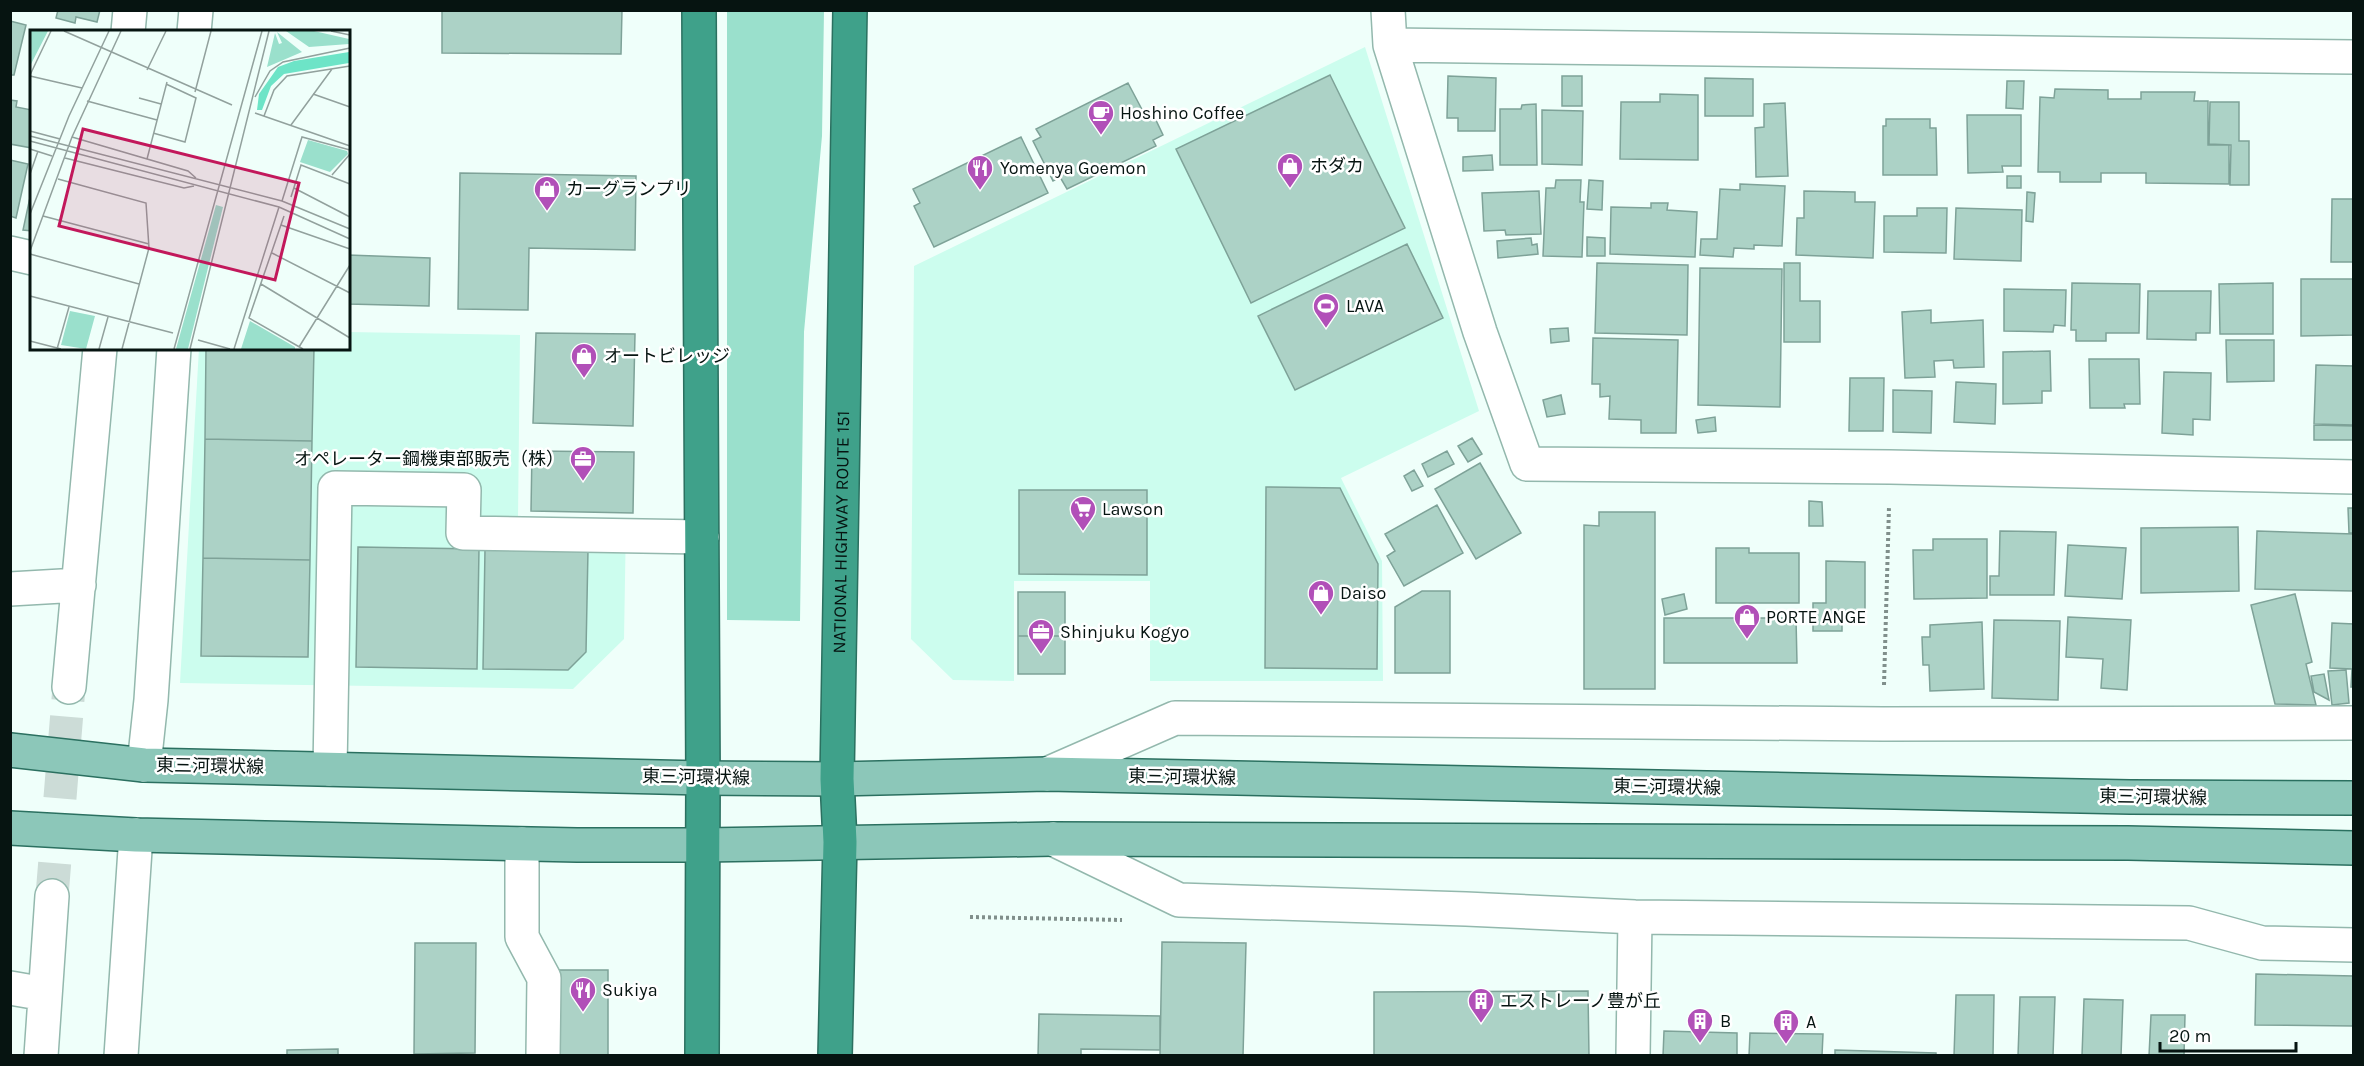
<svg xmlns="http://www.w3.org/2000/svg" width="2364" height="1066" viewBox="0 0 2364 1066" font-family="Karla,'Noto Sans JP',sans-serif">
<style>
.built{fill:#ccfdee}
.green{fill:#9ae0cc}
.building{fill:#acd2c6;stroke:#7ea298;stroke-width:1.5}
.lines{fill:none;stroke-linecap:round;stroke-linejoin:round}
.minor-tunnel{stroke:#ccdcd7;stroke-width:33;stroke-dasharray:33 16;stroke-linecap:butt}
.minor-casing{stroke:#93b8ad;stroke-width:36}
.major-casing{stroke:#2b7060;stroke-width:36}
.highway-casing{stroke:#2b7060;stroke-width:36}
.path{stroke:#808f8b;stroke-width:4;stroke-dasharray:3 3;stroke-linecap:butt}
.minor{stroke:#fff;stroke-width:33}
.major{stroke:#8cc7b9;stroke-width:33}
.highway{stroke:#3fa18a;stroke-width:33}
.labels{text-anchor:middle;stroke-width:5;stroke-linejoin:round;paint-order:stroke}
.poi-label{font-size:18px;fill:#061411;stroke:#fff;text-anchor:start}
.street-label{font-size:18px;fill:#061411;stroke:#fff}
.inset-road{fill:none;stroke:#92a19d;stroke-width:1.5}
.view{fill:#c2185b;fill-opacity:0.15;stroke:#c2185b;stroke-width:3}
.inset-edge{fill:none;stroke:#061411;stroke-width:3}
</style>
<rect width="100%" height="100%" fill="#effffa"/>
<path class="built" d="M1365,47L1479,411L1341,478L1382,561L1383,681H1150V581H1014V681L953,680L911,639L914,266Z
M348,332L520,335L518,519L626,520L624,639L573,689L180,683L199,348H348Z"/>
<path class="green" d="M727,11H824L822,136L804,332L800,621L727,620Z"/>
<path class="building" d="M58,10H100L97,22L76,17L75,23L56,18Z
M442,10H622L621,54L442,53Z
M10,21L26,25L14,75H10Z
M1330,75L1405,228L1251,303L1176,149Z
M1448,76L1496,78L1495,131H1458V118H1447Z
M1562,76H1582V106H1562Z
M1705,78L1753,79V116H1705Z
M2007,81H2024L2023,109L2006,108Z
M1128,83L1146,117L1153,114L1163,135L1153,140L1156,146L1067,189L1060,177L1053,181L1033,141L1041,137L1036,129Z
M2055,89L2108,90V99H2141V92H2195L2194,101H2208V145H2229V184L2146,183V173H2101V182H2060V172H2038L2040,97L2054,98Z
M1660,94L1698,95V160L1620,159L1621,102H1660Z
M10,100L17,101L16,107L32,110V148L10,144Z
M2210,102H2239V141H2249V185H2230L2231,145L2209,144Z
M1785,103L1788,176L1756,177L1755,128L1764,127V104Z
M1536,104L1537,165H1500V109H1521L1522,105Z
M1542,110L1583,111L1582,165L1542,164Z
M1967,115H2021V166H2002L2003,172L1968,173Z
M1886,119H1930V128H1936L1937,175H1883V126H1886Z
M1021,137L1048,193L934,247L914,206L920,203L913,189Z
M1492,155L1493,170L1463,171V157Z
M10,160L28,164L16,218L10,216Z
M460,173L636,176L635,250L529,248L528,310L458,309Z
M2007,176H2021V188H2007Z
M1556,180H1581L1580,202H1584L1582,257L1543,256L1546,188H1555Z
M1589,180L1603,181L1602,210L1587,209Z
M1740,184L1785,186L1782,246L1754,245V249L1734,248L1733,257L1700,255L1701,239H1717L1720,189L1740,190Z
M32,188V231L23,230Z
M1539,191L1541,234L1506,235L1505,230L1484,231L1482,193Z
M1804,191L1855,192V202H1875L1873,258L1796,255L1797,218H1804Z
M2027,192L2035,193L2033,222L2026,221Z
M2332,199H2354V262H2331Z
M1651,203H1668L1667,210L1697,212L1695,257L1610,254L1611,207L1651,208Z
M1917,208H1947L1946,253L1884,252V216H1917Z
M1956,208L2022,210L2021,261L1954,259Z
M1587,237L1605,238V256H1587Z
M1531,238L1532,245L1537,244L1538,254L1498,258L1497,241Z
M1407,244L1443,318L1295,390L1258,316Z
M348,255L430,258L429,306L348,304Z
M1597,263L1688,265L1687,335L1595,333Z
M1784,263H1800V301H1820V342H1784Z
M1700,268L1782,269L1780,407L1698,405Z
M2301,279H2354V335L2301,336Z
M2072,283L2140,284L2139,333H2106V341H2076V330H2071Z
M2273,283V334H2220L2219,284Z
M2004,289L2066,290L2065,326L2054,325L2053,332L2004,331Z
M2148,291H2211L2210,333H2196V340L2147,339Z
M1931,310V323L1983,320L1984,367L1954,368L1953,360L1934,361L1935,377L1905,378L1902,312Z
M1568,328L1569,341L1551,343L1550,329Z
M536,333L635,334L633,426L533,423Z
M1593,338L1678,340L1676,433H1641V420L1609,419L1610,396L1600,397V384H1592Z
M2226,340H2274V381L2227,382Z
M206,348H314L312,441L205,439Z
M2050,351L2051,391H2042V403L2003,404V352Z
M2089,359H2139L2140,404H2124L2125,408H2090Z
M2316,365L2354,366V425L2314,424Z
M2164,372L2211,373L2210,420L2193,419V435L2162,433Z
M1850,378H1884L1883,431H1849Z
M1956,382L1996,384L1995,424L1954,422Z
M1893,390L1932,391L1931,433L1893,432Z
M1561,395L1565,414L1547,417L1543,400Z
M1715,417L1716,431L1698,433L1696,420Z
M2314,425L2354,426V440H2314Z
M1472,438L1482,454L1468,462L1458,446Z
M205,439L312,441L310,560L203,558Z
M532,451L634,452L633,513L531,511Z
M1447,451L1454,464L1428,477L1422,464Z
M1480,463L1521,533L1476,559L1435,489Z
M1414,470L1423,486L1412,491L1404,476Z
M1266,487L1340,488L1378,564L1377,669L1265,668Z
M1019,490H1147V575L1019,574Z
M1809,501L1822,502L1823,526H1809Z
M1437,505L1463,553L1404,586L1387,556L1395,551L1385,534Z
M2348,508H2354V533H2349Z
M1599,512H1655V689H1584V525L1599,526Z
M2238,527L2239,591L2141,593V528Z
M2000,531L2056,532L2054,595H1990V576H1999Z
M2257,531L2354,534V591L2255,589Z
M1933,539H1987V598L1914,599L1913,550H1933Z
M2068,545L2126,548L2122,599L2065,596Z
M358,547L479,549L477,669L356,667Z
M1716,548H1749V553H1799V603H1716Z
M485,549L588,550L586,652L568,670L483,669Z
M203,558L310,560L308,657L201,656Z
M1826,561L1865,562V615L1842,616V631H1813V603H1826Z
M1422,591H1450V673H1395V607Z
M1018,592H1065V636H1018Z
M1684,594L1687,609L1665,615L1662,599Z
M2295,594L2312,662L2306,664L2316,705L2275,704L2251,605Z
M2068,617L2131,620L2127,690L2101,688L2103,659L2066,657Z
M1664,618H1796L1797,663H1664Z
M1994,620L2060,621L2058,700L1992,698Z
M1982,622L1984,689L1930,691L1929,665H1923L1922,637H1930V625Z
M2332,623L2354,624V687H2351L2352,669L2330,668Z
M1018,636H1065V674H1018Z
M2346,670L2349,703L2332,705L2328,671Z
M2324,674L2329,700L2314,692L2311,676Z
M1162,942L1246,943L1243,1056H1160Z
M415,943H476L475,1053L414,1054Z
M559,970H608V1056H559Z
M2256,974L2354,976V1026L2255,1025Z
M1588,991L1589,1056H1374V992Z
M1956,995H1994L1993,1056H1954Z
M2020,997H2055L2053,1056H2018Z
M2084,999L2123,1000L2121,1056H2082Z
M1039,1014L1160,1016V1050L1081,1049V1056H1038Z
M2151,1015H2185L2184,1056H2149Z
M1664,1031L1737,1033V1056H1663Z
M1750,1033L1823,1034L1822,1056H1749Z
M338,1049V1056H287V1050Z
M1835,1050L1936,1053V1056H1835Z"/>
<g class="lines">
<path class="minor-tunnel" d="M52,896L69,687"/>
<g class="minor-casing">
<path id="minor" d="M1388,10L1390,45L1480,332L1527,464L1890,467L2354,477
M128,32L130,10
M194,32L196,10
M1390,45L2354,57
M10,253L32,258
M10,589L79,585
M69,687L100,348
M144,765L151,700L174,348
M330,769L335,488L464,490L463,533L702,537
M1047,774L1175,718L1883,724L2354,723
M1053,839L1179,900L1466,909L1635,917L2189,923L2262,943L2354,945
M522,844V937L544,978L543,1056
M10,988L45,994
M41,1056L52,896
M121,1056L136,835
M1633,1056L1635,917"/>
</g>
<g class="major-casing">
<path id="major" d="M10,750L144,765L703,778L837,779L1047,774L2130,797L2354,798
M10,828L136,835L577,845H703L1053,839L2128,843L2354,848"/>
</g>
<g class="highway-casing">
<g id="highway">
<path d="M699,10L703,778L702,1056"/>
<path id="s1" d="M835,1056L840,842L837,779L850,10"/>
</g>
</g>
<path class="path" d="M1884,685L1889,507
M970,917L1122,920"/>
<use href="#minor" class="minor"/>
<use href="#major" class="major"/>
<use href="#highway" class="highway"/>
</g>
<defs>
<g id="cafe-pin" transform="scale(1.35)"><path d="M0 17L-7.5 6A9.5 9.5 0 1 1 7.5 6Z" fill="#b150b8" stroke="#fff"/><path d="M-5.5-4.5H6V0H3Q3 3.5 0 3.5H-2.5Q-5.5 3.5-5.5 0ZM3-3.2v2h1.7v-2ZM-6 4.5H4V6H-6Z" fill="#fff"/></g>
<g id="shop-pin" transform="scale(1.35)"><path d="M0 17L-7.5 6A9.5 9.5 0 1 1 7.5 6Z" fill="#b150b8" stroke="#fff"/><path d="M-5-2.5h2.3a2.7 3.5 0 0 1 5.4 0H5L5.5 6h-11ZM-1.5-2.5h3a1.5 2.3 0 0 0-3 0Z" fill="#fff"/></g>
<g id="restaurant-pin" transform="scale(1.35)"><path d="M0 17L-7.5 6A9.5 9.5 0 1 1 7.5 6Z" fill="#b150b8" stroke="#fff"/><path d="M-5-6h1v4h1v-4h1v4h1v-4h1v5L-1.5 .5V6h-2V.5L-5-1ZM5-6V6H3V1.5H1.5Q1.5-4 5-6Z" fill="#fff"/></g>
<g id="stadium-pin" transform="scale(1.35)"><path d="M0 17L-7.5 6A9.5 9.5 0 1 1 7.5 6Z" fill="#b150b8" stroke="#fff"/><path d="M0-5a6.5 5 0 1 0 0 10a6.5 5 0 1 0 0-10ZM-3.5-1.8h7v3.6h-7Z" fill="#fff"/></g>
<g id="office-pin" transform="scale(1.35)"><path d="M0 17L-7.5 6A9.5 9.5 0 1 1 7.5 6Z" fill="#b150b8" stroke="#fff"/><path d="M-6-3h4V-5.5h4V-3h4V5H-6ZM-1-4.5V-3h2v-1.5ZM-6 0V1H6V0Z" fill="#fff"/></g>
<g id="supermarket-pin" transform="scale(1.35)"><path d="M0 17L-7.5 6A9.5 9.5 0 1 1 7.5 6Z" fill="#b150b8" stroke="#fff"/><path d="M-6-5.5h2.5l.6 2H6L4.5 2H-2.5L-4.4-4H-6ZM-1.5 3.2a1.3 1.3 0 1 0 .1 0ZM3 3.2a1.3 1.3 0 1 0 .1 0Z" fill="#fff"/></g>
<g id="building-pin" transform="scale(1.35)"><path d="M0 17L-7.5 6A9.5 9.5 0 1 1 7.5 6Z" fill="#b150b8" stroke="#fff"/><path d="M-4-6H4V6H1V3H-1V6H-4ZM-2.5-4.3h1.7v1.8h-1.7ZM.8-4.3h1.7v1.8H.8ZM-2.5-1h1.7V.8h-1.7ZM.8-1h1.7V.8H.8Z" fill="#fff"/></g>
</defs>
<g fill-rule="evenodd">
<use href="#cafe-pin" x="1101" y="113"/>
<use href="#shop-pin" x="1290" y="166"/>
<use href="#restaurant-pin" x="980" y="168"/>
<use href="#shop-pin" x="547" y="189"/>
<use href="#stadium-pin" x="1326" y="306"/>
<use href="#shop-pin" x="584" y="356"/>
<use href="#office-pin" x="583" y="459"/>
<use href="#supermarket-pin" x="1083" y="509"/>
<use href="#shop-pin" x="1321" y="593"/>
<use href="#shop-pin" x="1747" y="617"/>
<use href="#office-pin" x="1041" y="632"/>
<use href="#restaurant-pin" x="583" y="990"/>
<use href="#building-pin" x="1481" y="1001"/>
<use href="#building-pin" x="1700" y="1021"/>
<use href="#building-pin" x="1786" y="1022"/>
</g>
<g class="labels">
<g class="poi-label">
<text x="1120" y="119">Hoshino Coffee</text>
<text x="1310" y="172">ホダカ</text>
<text x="1000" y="174">Yomenya Goemon</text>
<text x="566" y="195">カーグランプリ</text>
<text x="1346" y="312">LAVA</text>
<text x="604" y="362">オートビレッジ</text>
<text x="564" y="465" text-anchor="end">オペレーター鋼機東部販売（株）</text>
<text x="1102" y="515">Lawson</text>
<text x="1340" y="599">Daiso</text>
<text x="1766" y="623">PORTE ANGE</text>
<text x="1060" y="638">Shinjuku Kogyo</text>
<text x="602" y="996">Sukiya</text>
<text x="1500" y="1007">エストレーノ豊が丘</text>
<text x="1720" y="1027">B</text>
<text x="1806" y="1028">A</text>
</g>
<g class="street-label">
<text dy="6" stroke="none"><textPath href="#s1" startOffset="524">NATIONAL HIGHWAY ROUTE 151</textPath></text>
<text transform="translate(210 766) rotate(1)" y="6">東三河環状線</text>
<text transform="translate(696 777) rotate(1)" y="6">東三河環状線</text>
<text transform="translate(1182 777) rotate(1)" y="6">東三河環状線</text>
<text transform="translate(1667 787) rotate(1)" y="6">東三河環状線</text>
<text transform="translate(2153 797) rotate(1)" y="6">東三河環状線</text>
</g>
</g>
<g transform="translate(30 30)">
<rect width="320" height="320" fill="#effffa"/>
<path d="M0,1H18L0,36ZM256,1H284L319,9V14L279,17ZM247,2L272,22L237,37L245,3L249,14L252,13ZM278,110L317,121L318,124L300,142L270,132ZM186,175L193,177L158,319H146ZM40,281L65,286L56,319L31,315ZM220,291L265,317V319H211Z" fill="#9ae0cc"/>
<path d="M319,22V33L254,44L241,56L232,80H227L229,64L248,37L264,31Z" fill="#6de4c7"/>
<path class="inset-road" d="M34,1L202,75M301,1L320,5M117,40L136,1M0,45L21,1M0,46L52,58M165,62L181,1M283,64L320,77M225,67L240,41L253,32L320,18M109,68L131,74M57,71L127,90M225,83L320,116M234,86L244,60L257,46L320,36M261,95L302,39M0,101L30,109M123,103L155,112L166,68L136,54M0,106L252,171L320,199M42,107L158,141L166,148M0,111L249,177L320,209M0,119L22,126M35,128L154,158L164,156M117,129L137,52M0,144L8,121M302,145L320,124M28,149L116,173L119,218L92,319M264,158L320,187M261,167L271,135L320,154M252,171L272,107L320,120M0,184L39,86L79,1M13,186L119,214M254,186L219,288L273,319M251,195L320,219M0,221L42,107L91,1M242,223L320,263M0,224L109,254M231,254L320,308M0,266L143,303M168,310L200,319M0,311L31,319M269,317L320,235M27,319L39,277M69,319L78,287M144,319L232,1M160,319L239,1M204,319L249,177"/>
<path class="view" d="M53,99L269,153L245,250L29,196Z"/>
<rect width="320" height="320" class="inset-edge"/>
</g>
<rect width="2364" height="1066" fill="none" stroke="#061411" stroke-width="24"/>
<path d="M2160 1042v9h136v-9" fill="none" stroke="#061411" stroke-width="3"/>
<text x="2169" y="1042" font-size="18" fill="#061411" stroke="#ffffff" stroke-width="4.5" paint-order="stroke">20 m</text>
</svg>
